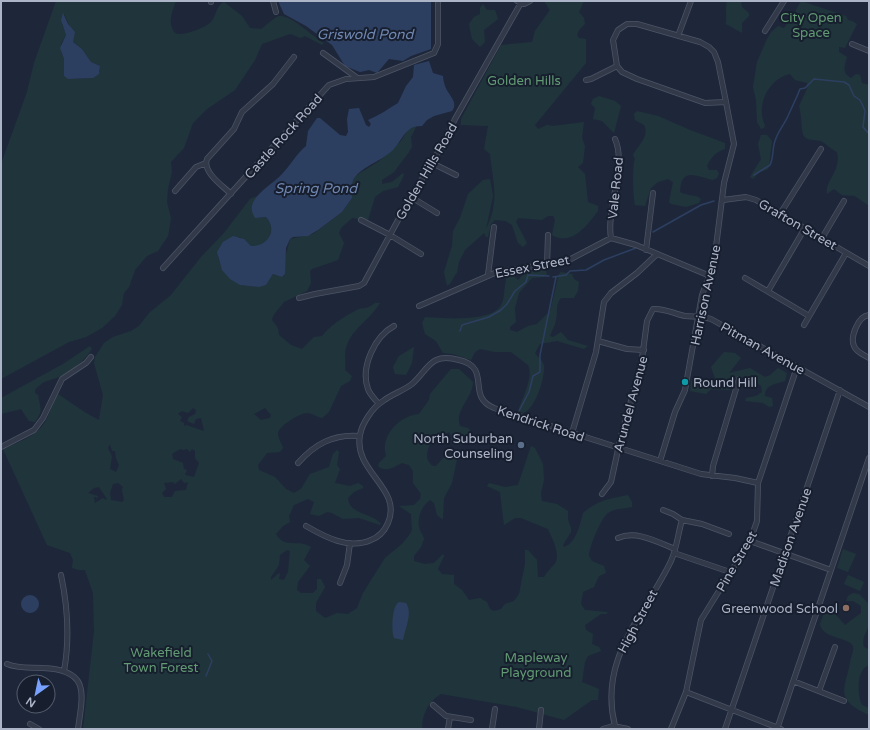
<svg xmlns="http://www.w3.org/2000/svg" width="870" height="730" viewBox="0 0 870 730" font-family="'Varela Round',sans-serif">
<style>
.green{fill:#20353b;fill-rule:evenodd}
.water{fill:#2d3f61}
.lines{fill:none;stroke-linecap:round;stroke-linejoin:round}
.stream{stroke:#2d3f61;stroke-width:1.5}
.street-casing{stroke:#4c5465;stroke-width:6}
.street{stroke:#323a4a;stroke-width:4.5}
.culture-dot{fill:#0f9aa8;stroke:#171f2e;stroke-width:1.5}
.service-dot{fill:#5c6f8a;stroke:#171f2e;stroke-width:1.5}
.education-dot{fill:#8d6e63;stroke:#171f2e;stroke-width:1.5}
.labels{text-anchor:middle;stroke-width:4;stroke-linejoin:round;paint-order:stroke}
.park-label{font-size:13px;fill:#619a73;stroke:#171f2e}
.street-label{font-size:13px;fill:#acb4c7;stroke:#171f2e}
.poi-label{font-size:13px;fill:#acb4c7;stroke:#171f2e;text-anchor:end}
.water-label{font-size:14px;font-style:italic;fill:#7087b2;stroke:#171f2e}
</style>
<rect width="100%" height="100%" fill="#1e273a"/>
<path class="green" d="M56,1H176C172,12 167,23 175,33C183,37 204,28 210,23C217,17 215,6 224,2L242,16L250,28L261,29C266,26 273,18 279,16C291,14 314,38 324,43L322,45L305,36L301,38L290,34L262,44L255,60L235,90L207,109L193,123L184,148L171,162L172,172L168,189L167,202L171,218L168,236L158,251L147,256L135,270L129,287L124,293L122,305L115,316L102,328L86,337L69,342L1,379V164L27,92L34,63ZM64,14C69,23 71,32 73,42L82,49L91,62L100,66V71L93,78L69,79L64,76V59L61,52V44L66,35L62,24Z
M544,1H584L579,12L584,18L585,24L579,30L577,35L579,38L586,39V63L535,125L538,129L547,125L553,126L584,122L582,138L585,146L583,163L578,167L585,174L588,202L598,206V211C588,224 572,247 552,235L555,220L553,216H548L542,220L518,218L516,222L527,243L523,247L518,243L512,225L506,221L495,220L491,224L488,237H486L484,233L465,250L459,262L457,273C452,277 453,283 447,286L444,272L452,246L453,231L460,218L468,194L483,180L490,179L493,196L486,229C500,201 493,183 490,154L484,149L488,126L461,125V119L501,45L532,42L535,31L550,10Z
M727,1H741L742,7L749,13V16L742,23V33L726,24C727,16 725,9 727,1Z
M801,1L846,16L848,20L852,21L857,24L845,48L839,47V52L847,57C845,66 841,72 851,78L856,74L860,75L862,83L869,85V206L855,196L842,195L834,189L827,194C824,181 842,171 837,152C831,149 825,143 821,141C814,139 808,142 803,135C801,125 802,116 799,106L807,89V83L795,80L790,74C769,78 755,106 765,125L764,128L761,129L757,122L756,100L753,87L757,62L767,39L771,32L778,26L784,28L795,12Z
M483,4L487,10H495L498,19L484,30L485,42L480,47L472,39L469,24L474,17L480,14V8Z
M599,96L615,101L621,106L614,133L602,121L593,119L595,108L591,104L593,99Z
M637,111L658,116L690,130L725,143V149C716,152 711,157 707,166L709,170H717L719,174L717,178L713,180C695,176 681,167 680,192C687,196 696,194 701,199L699,203L686,207L671,204L669,202L673,182L668,179L658,182L651,188L645,206L635,205C633,197 632,165 635,159L633,155C638,145 650,137 644,125L635,120L634,114Z
M417,125L411,137L412,147L409,152L394,172L382,180V184L392,182L403,173L404,175L398,187L383,191L375,197L368,220L352,218L341,228L339,233L344,243L338,260L312,269L310,271L311,283L307,291L284,302C280,308 273,313 272,320L278,328L279,335L291,345L302,349L314,337L322,336C330,326 343,317 355,311C364,306 365,311 375,303H380C370,320 351,329 346,348C344,355 346,363 345,370L352,376L350,381L341,386L329,412L322,418C316,417 313,413 307,413C300,413 278,426 278,434C278,439 282,443 283,448L280,452L267,453L258,465L259,470L275,477L286,489L294,493L301,489L310,474L329,467L333,454L337,450L339,452L337,465L340,469L335,483L350,486L358,483L363,486V488L354,492L348,498C349,515 373,513 381,524L380,525L359,518L343,519L332,513L327,512L319,516L310,514L314,502L308,499L294,505L289,516L290,522L283,526L276,534C285,550 298,538 311,547L304,560L310,566L298,582L297,590L301,593H313L317,589V579H321L325,587L316,603V611L325,618L337,613L348,614L357,608L363,593L385,558L402,544L410,534L412,530L411,514L399,506L414,505L420,499L421,494L413,483V471L409,465L402,463C394,467 386,473 378,466L379,463L386,456C380,436 399,416 419,414L429,400L430,394L451,369H459L473,382C473,398 454,410 460,426L468,428L471,432V436L466,443L453,445L451,443V435L449,432L431,441C428,450 423,459 433,466H436C442,459 448,451 458,455L452,483L444,498L443,518L442,519L437,515L434,503L430,500C422,505 417,518 419,527C420,532 423,534 424,539L421,547L414,556V561L425,564L434,563L443,554L444,556L438,569L442,574L454,575V584L462,590L469,600L480,598L487,602L490,609L494,611L501,609L505,604L514,601L519,594L525,564V550H528L537,560L538,577H544C547,572 550,569 554,565C562,556 552,538 548,529L521,518H515L504,525L500,492L487,486L489,483L505,487L518,485L531,446L535,448L543,464L544,480L541,493L542,501L557,504L568,511V520L571,528V532L563,545L564,547C576,543 580,525 583,513C599,500 608,499 628,495L632,502V507C624,509 615,508 608,513C601,518 589,547 589,556L592,561L604,566L606,573L599,576L594,587L583,592L581,604L585,610L608,612L606,614H601L585,625L586,630L593,634L592,644L599,647L601,651L588,656L585,662L582,682L599,689L598,700H592L564,720L517,707L441,694C428,701 422,715 422,729H83L94,632L93,593L85,570H79L72,568L73,560L70,553L47,545L3,449C18,442 36,437 45,422C50,414 52,402 58,394L86,413L99,420L103,395L94,363L95,357L104,343L113,337L131,331L139,326L149,313L171,295L201,257L224,233L250,199L260,195L257,198L258,218L266,217C279,231 264,252 251,246C247,244 244,239 239,237L218,257L221,266L240,285L259,287L266,285L273,274L283,277L285,274L284,262L290,239L313,234L342,212L352,198L351,185L355,176L378,162L401,141L407,131ZM193,408L196,410L195,414L189,417L187,421L194,424L196,419L201,418L204,431L186,425L184,426V423L180,421L182,417L178,414L179,413L182,411L188,413ZM265,408L271,415L270,418L261,420L254,414ZM110,444L112,451H115L116,458L119,465L116,472L110,469L112,456L108,448ZM180,449L183,450L187,449L190,452L192,449L195,451V458L199,463L194,477L185,475L187,470L184,469L183,463L173,459L172,454ZM181,479L184,483L188,482L186,490L175,491L172,497H164L162,493L166,489L164,483L173,482L175,484ZM118,483L123,487L122,490L124,500L122,502L111,500L110,493L113,484ZM99,487L107,499L106,500L103,498L95,503L94,497H96L97,499L98,496L88,493L94,488ZM287,550L290,551L288,572L284,580L279,579L280,574L279,573L271,580V577L279,565L280,555Z
M761,135H767L772,141L769,167L768,169L758,173L753,179L750,177L761,159L758,144Z
M533,270H546L547,275L544,277L532,278L519,293L515,308L516,322L510,327V330L517,332L528,326L537,324L550,311L559,274L561,272L572,274L574,279L579,282L578,291L574,298H561C555,305 558,312 556,320C555,326 552,330 550,336L553,337L561,332L568,340L588,346L584,349L557,341L540,344L535,353C538,358 543,360 544,366C545,378 535,410 523,413L519,411V408C523,397 534,376 528,365L511,352H495L480,349L475,352L471,360L453,354L443,353L436,341L425,334L422,323L425,317C441,318 492,323 501,305C506,296 503,283 508,275L512,274L518,280L524,274Z
M90,346L92,349C85,360 71,372 59,377C47,382 45,379 35,390V393L38,395C40,409 44,409 35,422L29,421L21,409L1,414V398L63,364Z
M414,347L412,363L406,375L395,374L393,367L399,356Z
M724,352L735,353L741,358L729,373L750,368L765,377L770,375L778,368L787,373L785,381C776,384 765,384 765,396L772,398L773,406L769,407L763,403L745,401L746,398L756,396L762,392L761,386C753,379 744,374 734,379L730,390L711,389L706,394L690,391L691,381L694,377L709,385L712,384L715,378L711,367Z
M843,549L856,554L848,572L837,568Z
M848,575L864,582L860,591L844,584Z
M853,593L859,594L869,604C869,610 870,618 869,624C867,633 861,637 864,647L868,649L869,665C856,669 857,695 862,705L869,708V715C832,698 846,689 851,658C852,655 854,650 853,646C850,637 822,639 820,624L825,610L830,605L835,606L836,615L845,625L861,613V606L853,601H846L848,596Z"/>
<path class="water" d="M278,1H431V49L411,56L403,61L389,59L377,73L369,70L360,72L345,66L332,45L306,26L284,14Z
M63,13L68,24L75,32L73,42L82,49L91,62L100,66L99,74L93,78L68,79L64,76V59L60,48L66,35L61,20Z
M429,61L433,73L443,76C443,79 444,83 445,86C448,95 459,102 452,111L434,116L427,120L422,126C406,125 403,139 393,150C383,160 362,167 355,177C350,183 353,190 352,198L342,212L318,230L308,236L293,237L290,239L286,248L285,274L282,277L273,274L266,285L259,287L240,285L230,279L222,270L217,252L223,242L233,236L244,239L251,246C268,247 278,230 266,217L255,218C253,214 251,211 252,206C255,193 273,184 282,174C290,166 297,153 306,146L308,131L317,118H320L340,135L346,136L348,132L347,119L349,109L359,108L366,125L369,127L371,124L368,120C380,115 388,109 398,103L406,86L413,77L414,65Z
M21 604a9 9 0 1 1 18 0a9 9 0 1 1-18 0Z
M399,602L406,603C413,613 405,629 403,640L394,638C391,631 392,605 399,602Z"/>
<g class="lines">
<path class="stream" d="M754,175L770,165C774,157 772,149 775,141C778,131 784,125 788,116C792,107 797,97 800,89L805,88L814,79L844,82L849,85L854,96L860,100L863,106L865,111L863,127L869,134
M653,232L701,205L714,201
M553,277L566,275L570,271L586,270L604,260L636,248
M460,331L462,325L489,317L501,310L507,304L515,291L526,282L528,275L549,276
M519,411L529,392L533,376L540,372V355L556,277
M206,676L212,661L208,654"/>
<g class="street-casing">
<path id="street" d="M273,1L276,12
M517,1L524,4L530,1
M211,2V1
M627,24H637L700,42L709,47L714,52L718,62L726,102L705,103L637,79L622,72L617,66L613,40L618,30Z
M765,31L784,1
M678,36L691,1
M852,44L869,51
M323,53L356,77
M586,80L591,79L617,66
M432,163L456,175
M175,191L196,167L206,163
M231,194C223,186 202,172 207,159L234,129L242,112L273,84L294,57
M411,197L437,213
M723,200L746,197L756,200L869,266
M780,214L821,149
M361,220L390,235L421,254
M611,238C606,209 627,165 615,139
M822,238L844,201
M646,250L653,193
M547,265L548,235
M163,268L329,85L346,79L374,77L434,53L438,44V1
M488,275L494,227
M745,278L809,316
M768,291L805,228
M299,298L315,294L359,286L364,283L404,209L443,144L455,119L522,1
M419,306L497,272L567,261L611,238L636,245L710,276
M869,315C858,316 850,337 854,346C856,352 864,355 869,358
M804,325L846,253
M598,341L627,349L644,350
M379,404C375,399 370,395 368,389C360,367 375,336 394,326
M572,433L596,352L604,302L611,293L637,273L656,255
M1,447L34,430L43,418L62,379L86,363L91,357
M660,461L675,412L685,390L702,295L714,263L724,183L734,144L726,102
M298,463C315,444 333,434 359,436
M712,476L713,466L739,379
M602,494L611,482L621,436L641,366L647,321L653,309C665,308 674,314 685,316C694,317 702,316 711,319L869,407
M663,510L673,514L682,520L702,524L729,534
M306,526C325,537 349,550 371,540C379,537 385,530 388,523C403,488 353,472 360,435C362,423 373,407 383,401C392,394 403,391 412,384C429,369 430,352 459,360C493,368 465,396 494,408L701,474L735,478L758,483
M618,538C637,530 657,542 675,549
M750,541L831,570
M674,553L730,572
M61,575C68,608 70,638 64,671
M340,583L347,565L350,543
M7,664C19,669 30,667 43,668C90,670 83,693 78,729
M793,681L844,701
M819,691L835,647
M686,692L781,729
M433,705L446,716L471,720
M30,724L39,729
M615,726C598,658 644,617 671,561C677,548 678,533 682,520
M448,729L450,717
M492,729L495,709
M539,729L541,710
M603,729L613,726L628,729
M671,729L686,692L701,620L750,541L757,521L758,483L797,367
M725,729L840,390
M777,729L869,458"/>
</g>
<use href="#street" class="street"/>
</g>
<circle class="culture-dot" cx="685" cy="382" r="4"/>
<circle class="service-dot" cx="521" cy="445" r="4"/>
<circle class="education-dot" cx="846" cy="608" r="4"/>
<g class="labels">
<g class="park-label">
<text x="811" y="22">City Open<tspan x="811" dy="15">Space</tspan></text>
<text x="524" y="85">Golden Hills</text>
<text x="161" y="657">Wakefield<tspan x="161" dy="15">Town Forest</tspan></text>
<text x="536" y="662">Mapleway<tspan x="536" dy="15">Playground</tspan></text>
</g>
<g class="street-label">
<text transform="translate(283 136) rotate(-48)" y="5">Castle Rock Road</text>
<text transform="translate(426 171) rotate(-60)" y="5">Golden Hills Road</text>
<text transform="translate(615 188) rotate(-84)" y="5">Vale Road</text>
<text transform="translate(798 224) rotate(30)" y="5">Grafton Street</text>
<text transform="translate(532 266) rotate(-11)" y="5">Essex Street</text>
<text transform="translate(705 295) rotate(-78)" y="5">Harrison Avenue</text>
<text transform="translate(763 348) rotate(29)" y="5">Pitman Avenue</text>
<text transform="translate(630 404) rotate(-75)" y="5">Arundel Avenue</text>
<text transform="translate(541 423) rotate(18)" y="5">Kendrick Road</text>
<text transform="translate(790 537) rotate(-71)" y="5">Madison Avenue</text>
<text transform="translate(736 561) rotate(-60)" y="5">Pine Street</text>
<text transform="translate(637 621) rotate(-62)" y="5">High Street</text>
</g>
<g class="poi-label">
<text x="693" y="387" text-anchor="start">Round Hill</text>
<text x="513" y="443">North Suburban<tspan x="513" dy="15">Counseling</tspan></text>
<text x="838" y="613">Greenwood School</text>
</g>
<g class="water-label">
<text x="365" y="39">Griswold Pond</text>
<text x="316" y="193">Spring Pond</text>
</g>
</g>
<rect width="870" height="730" fill="none" stroke="#acb4c7" stroke-width="4"/>
<g transform="translate(36 694) rotate(213)"><circle r="19" fill="#171f2e" stroke="#535b6b"/>
<path d="M0-3L7 15L0 10L-7 15Z" fill="#79a1ff"/>
<text y="-6" font-size="11" font-weight="bold" text-anchor="middle" fill="#acb4c7">N</text>
</g>
</svg>
